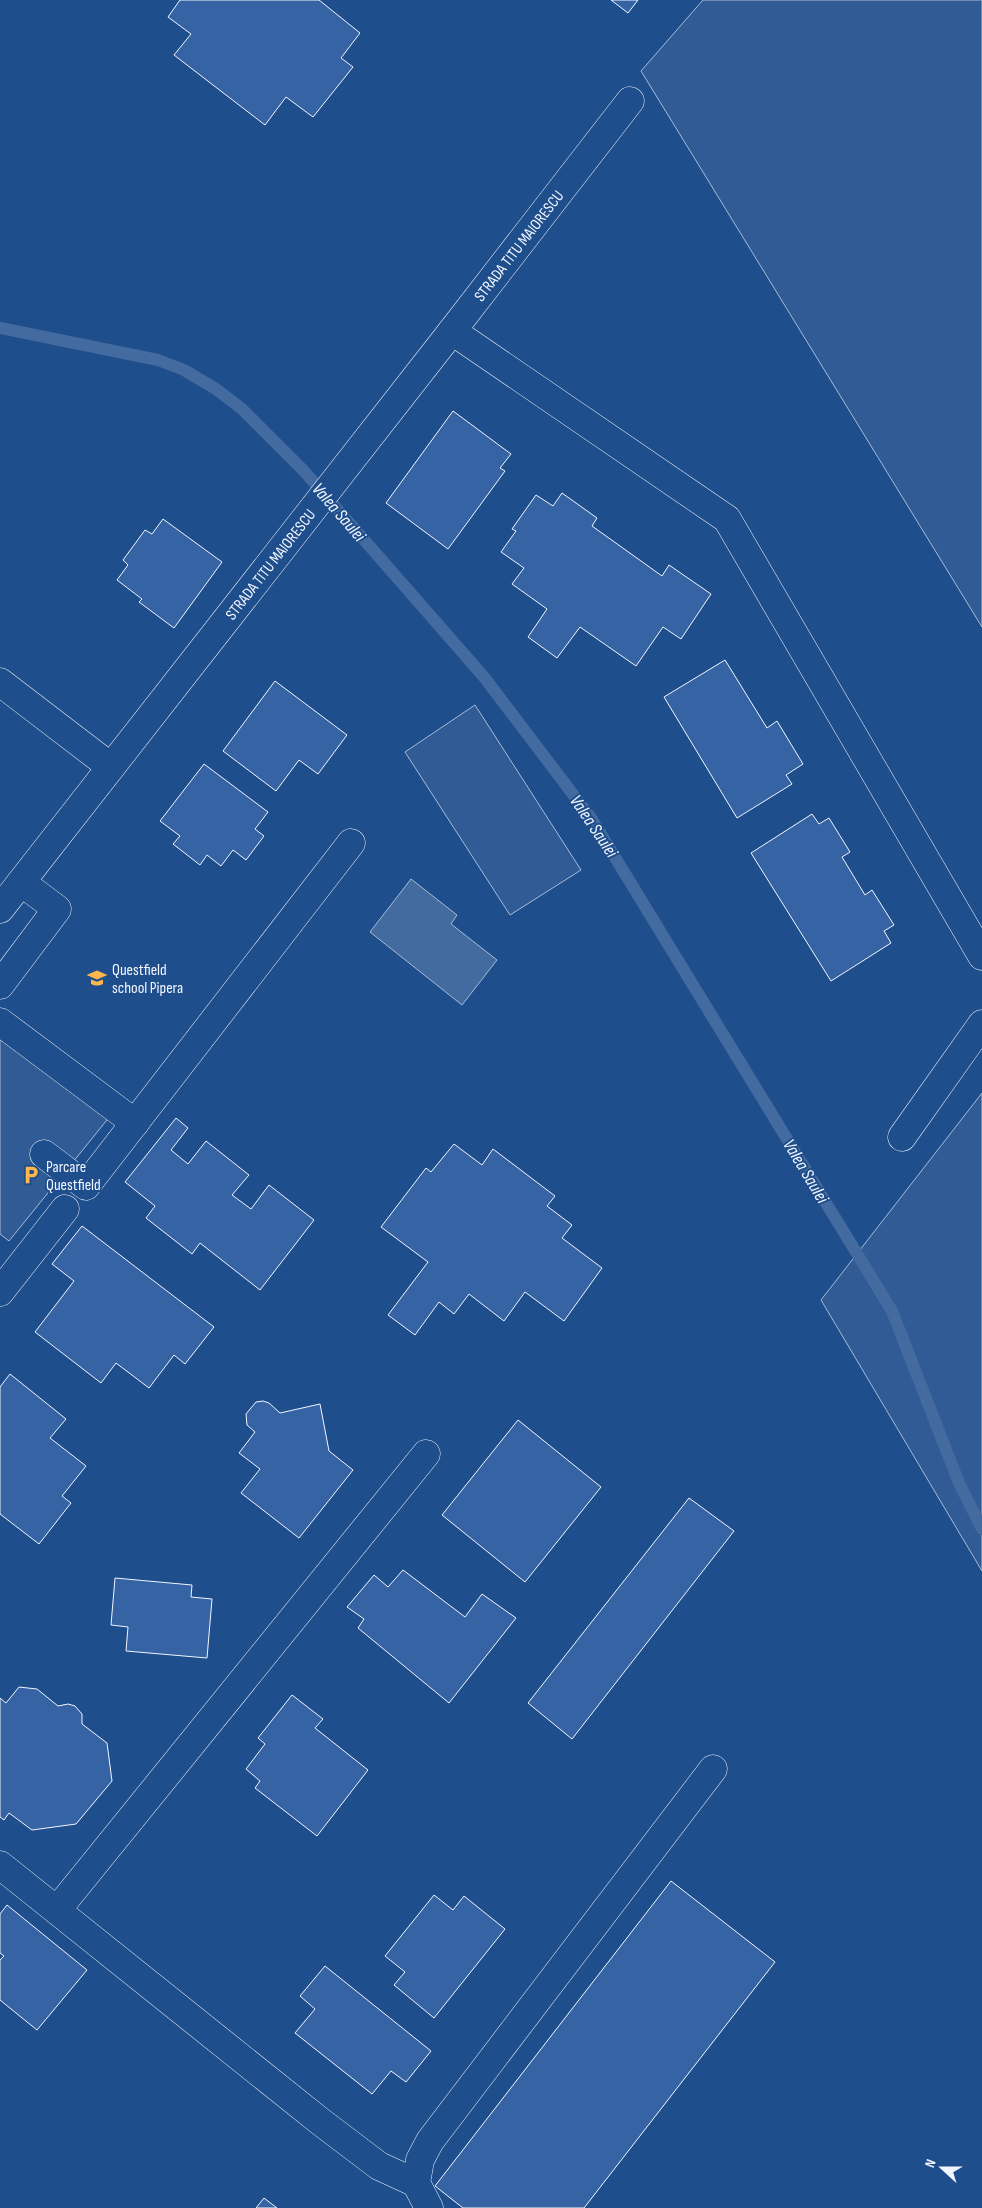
<svg xmlns="http://www.w3.org/2000/svg" width="982" height="2208" viewBox="0 0 982 2208" font-family="'Sofia Sans Condensed',sans-serif">
<style>
.built{fill:#305b95;stroke:#a8bbd7}
.water{fill:#446ba0;stroke:#a8bbd7}
.lines{fill:none;stroke-linecap:round;stroke-linejoin:round}
.stream{stroke:#446ba0;stroke-width:12}
.building{fill:#3563a3;stroke:#f2f6ff}
.minor-casing{stroke:#f2f6ff;stroke-width:29}
.minor{stroke:#1f4e8c;stroke-width:28}
.labels{text-anchor:middle;stroke-width:4;stroke-linejoin:round;paint-order:stroke}
.street-label{font-size:16px;fill:#f2f6ff;stroke:#1f4e8c}
.poi-label{font-size:16px;fill:#f2f6ff;stroke:#1f4e8c;text-anchor:start}
.water-label{font-size:18px;font-style:italic;fill:#f2f6ff;stroke:#1f4e8c}
</style>
<rect width="100%" height="100%" fill="#1f4e8c"/>
<path class="built" d="M703,0H982V627L641,71Z
M475,705L581,870L510,915L405,752Z
M0,1038L111,1115L9,1241L0,1234Z
M982,1093V1571L821,1300Z"/>
<path class="water" d="M411,879L457,915L451,924L497,960L462,1005L370,932Z"/>
<g class="lines">
<path class="stream" d="M0,328L158,360L184,370L216,389L242,409L303,470L484,677L591,818L892,1311L959,1483L982,1529"/>
</g>
<path class="building" d="M180,0H319L360,33L341,58L353,67L313,117L286,97L265,125L174,55L191,34L168,17Z
M611,0H638L628,13Z
M453,411L511,454L500,468L505,471L448,549L386,503Z
M562,493L597,518L592,526L662,576L669,565L711,594L681,639L663,627L636,666L580,627L557,658L528,637L547,609L512,584L524,568L501,552L516,531L512,529L536,495L553,506Z
M163,519L222,562L174,628L139,602L142,599L117,580L128,565L123,560L145,530L152,534Z
M725,660L767,728L777,721L803,764L786,775L792,784L737,818L664,697Z
M275,681L347,735L318,774L299,760L276,791L223,751Z
M204,764L268,812L255,829L264,836L246,860L233,850L221,866L207,855L200,865L173,844L180,836L160,821Z
M812,814L819,824L829,818L850,852L842,857L865,895L872,890L894,925L884,931L891,943L831,981L751,853Z
M176,1118L188,1128L171,1150L188,1164L206,1141L249,1175L232,1195L251,1209L269,1185L314,1220L260,1290L200,1243L192,1254L146,1218L155,1206L125,1182Z
M454,1144L482,1165L493,1149L555,1196L547,1206L572,1225L562,1238L602,1268L564,1321L525,1292L504,1321L469,1294L454,1314L439,1302L415,1335L388,1315L428,1262L381,1227L426,1168L431,1172Z
M82,1226L214,1327L185,1364L174,1355L149,1388L116,1363L101,1383L35,1332L74,1281L52,1264Z
M10,1374L66,1419L50,1438L86,1466L62,1496L71,1503L39,1544L0,1514V1387Z
M263,1401L269,1403L280,1413L320,1404L329,1451L353,1470L299,1538L241,1493L260,1469L239,1453L255,1432L247,1425L246,1414L256,1402Z
M518,1420L601,1487L525,1582L442,1515Z
M689,1498L734,1531L572,1739L528,1703Z
M403,1570L465,1617L482,1594L516,1618L449,1703L358,1628L364,1619L347,1607L374,1575L388,1587Z
M115,1578L192,1585L191,1597L212,1599L207,1658L126,1651L128,1627L111,1625Z
M19,1687L37,1689L58,1706L68,1704L75,1706L82,1714V1724L107,1743L112,1781L76,1824L32,1830L9,1813L4,1820L0,1817V1698L6,1703Z
M292,1695L323,1719L315,1728L368,1770L317,1836L255,1788L260,1781L246,1769L265,1744L258,1738Z
M671,1881L775,1962L584,2208H463L435,2186Z
M434,1895L453,1910L464,1896L505,1929L434,2018L394,1985L405,1972L385,1956Z
M7,1905L87,1970L37,2030L0,2000V1960L4,1956L0,1953V1914Z
M325,1966L431,2051L406,2082L391,2071L372,2094L295,2033L315,2009L300,1996Z
M264,2198L277,2208H256Z"/>
<g class="lines">
<g class="minor-casing">
<g id="minor">
<path d="M452,331L727,519L982,956"/>
<path d="M0,682L111,767"/>
<path id="s1" d="M0,909L452,331L630,101"/>
<path d="M0,985L57,909L21,882"/>
<path d="M0,1022L135,1123"/>
<path d="M902,1137L982,1024"/>
<path d="M44,1154L86,1186L351,843"/>
<path d="M0,1292L65,1209"/>
<path d="M0,1865L321,2122L379,2166L416,2183"/>
<path d="M57,1910L426,1454"/>
<path d="M429,2208L416,2183L420,2160L430,2141L713,1769"/>
</g>
</g>
<use href="#minor" class="minor"/>
</g>
<defs>
<g id="school-bare" transform="scale(1.5)"><path d="M0-5L7-2L0 1L-7-2ZM-4 1L0 2.5L4 1V4Q0 6-4 4Z" fill="#ffb74d" stroke="#1f4e8c" stroke-width="2.5" paint-order="stroke"/></g>
<g id="parking-bare" transform="scale(1.5)"><path d="M-3.5-5.5H1a3.5 3.5 0 0 1 0 7H-1V5.5H-3.5ZM-1-3.4V-.6H.8a1.4 1.4 0 0 0 0-2.8Z" fill="#ffb74d" stroke="#1f4e8c" stroke-width="2.5" paint-order="stroke"/></g>
</defs>
<g fill-rule="evenodd">
<use href="#school-bare" x="97" y="978"/>
<use href="#parking-bare" x="31" y="1175"/>
</g>
<g class="labels">
<g class="street-label">
<text dy="6" stroke="none"><textPath href="#s1" startOffset="842">STRADA TITU MAIORESCU</textPath></text>
<text dy="6" stroke="none"><textPath href="#s1" startOffset="438">STRADA TITU MAIORESCU</textPath></text>
</g>
<g class="poi-label">
<text x="112" y="975">Questfield<tspan x="112" dy="18">school Pipera</tspan></text>
<text x="46" y="1172">Parcare<tspan x="46" dy="18">Questfield</tspan></text>
</g>
<g class="water-label">
<text transform="translate(339 512) rotate(49)" y="6">Valea Saulei</text>
<text transform="translate(594 826) rotate(56)" y="6">Valea Saulei</text>
<text transform="translate(806 1171) rotate(59)" y="6">Valea Saulei</text>
</g>
</g>
<g transform="translate(942 2168) rotate(291)" stroke="#1f4e8c" stroke-width="4" paint-order="stroke">
<path d="M0-4L9 19L0 12L-9 19Z" fill="#f2f6ff"/>
<text y="-8" font-size="14" font-weight="bold" text-anchor="middle" fill="#f2f6ff">N</text>
</g>
</svg>
